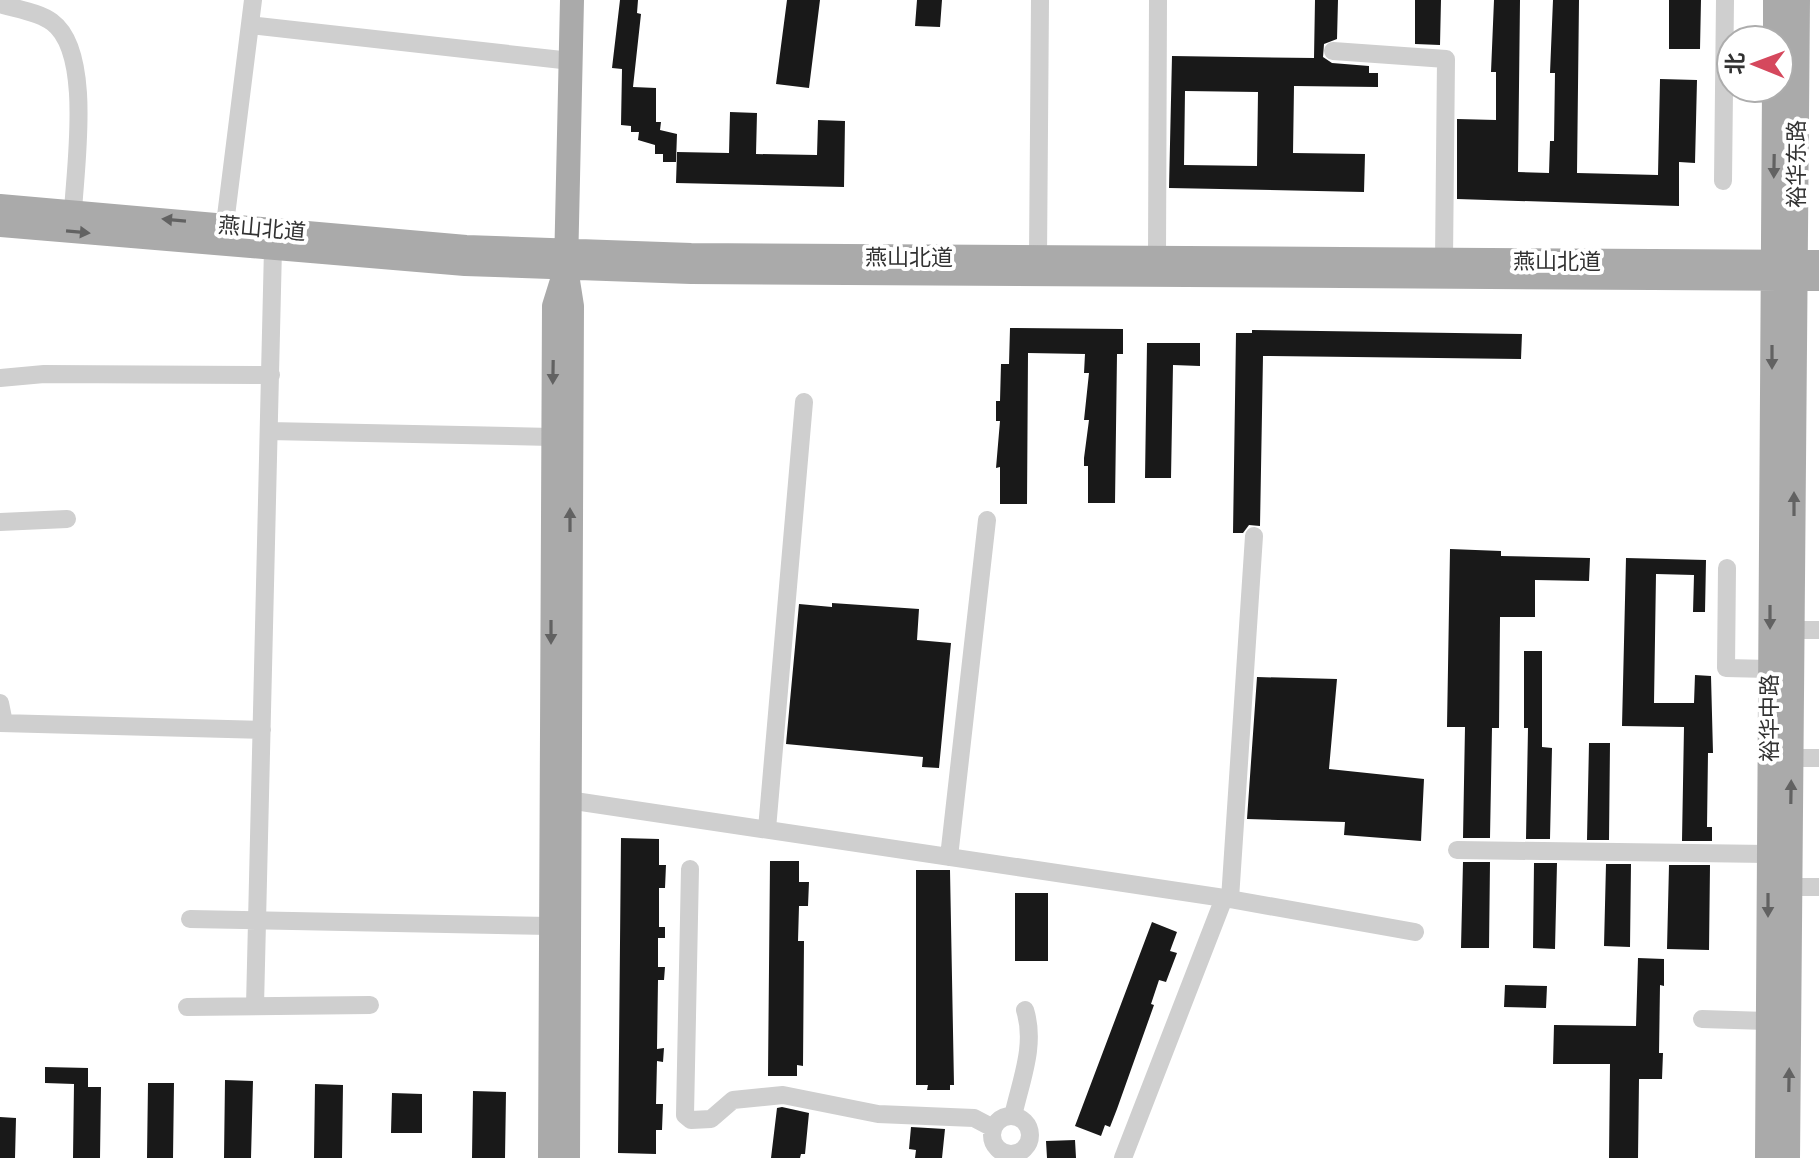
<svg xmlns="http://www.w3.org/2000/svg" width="1819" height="1158" viewBox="0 0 1819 1158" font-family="'Golos Text','Noto Sans SC',sans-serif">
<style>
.building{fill:#191919;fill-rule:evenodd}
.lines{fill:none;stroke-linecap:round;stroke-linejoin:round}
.minor{stroke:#cfcfcf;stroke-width:18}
.major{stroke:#aaa;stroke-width:24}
.oneway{fill:#626262}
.labels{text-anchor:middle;stroke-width:8;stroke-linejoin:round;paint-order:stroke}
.street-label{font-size:22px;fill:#323232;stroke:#fff}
</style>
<rect width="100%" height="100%" fill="#fff"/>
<path class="building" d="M620,0H638L637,13L641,14L633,87L656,88V122H661L660,130L677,134L676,162H663V154H655V145L638,140L639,132H631V126L621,125L622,69L612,68Z
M787,0H820L809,88L776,84Z
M917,0H942L940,27L915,26Z
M1315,0H1338L1337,39L1324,44L1323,57L1332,63L1369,66V73H1378V87L1294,86L1293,153L1365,154L1364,192L1169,188L1172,56L1314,58ZM1185,91L1258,92L1257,166L1184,165Z
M1415,0H1441L1440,45L1415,44Z
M1494,0H1520L1518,172L1549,173L1550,141H1554L1555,73H1550L1553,0H1579L1577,173L1658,175L1660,79L1697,80L1695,163L1679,162V206L1457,199V119L1496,120V72H1491Z
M1669,0H1701L1700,49H1669Z
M730,112L757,113L756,154L817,155L818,120L845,121L844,187L676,183L677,152L729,153Z
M1010,328L1123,329V354H1117L1115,503H1088V466H1084V458L1089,420H1084L1089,373H1084L1085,354L1028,353L1027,504H1000V467L996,468L1000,421H996V401H1000L1001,364H1009Z
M1252,330L1522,334L1521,359L1263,356L1260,526L1249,525L1243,533H1233L1236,333H1252Z
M1147,343H1200V366L1173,365L1171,478H1145Z
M1450,549L1501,551V556L1590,558L1589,581L1535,580V617H1500L1499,728H1492L1490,838H1463L1465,727H1447Z
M1626,558L1706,560L1705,612H1693L1694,575L1656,574L1654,703H1694L1695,675L1711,676L1713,753H1708L1707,827H1712V841H1682L1684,727L1622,726Z
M832,603L919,609L917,640L951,643L939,768L922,767L923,757L786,744L799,604L832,607Z
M1524,651H1542V747L1552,748L1550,839H1526L1528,728H1524Z
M1257,677L1337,679L1329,769L1424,779L1421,841L1344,835L1345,822L1247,819Z
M1589,743H1610L1609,840H1587Z
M621,838L659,839V865H666L665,888H659V927H665V938H658V967H665L664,980H658L657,1049L664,1048L663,1062L657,1061L656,1104H663L662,1130H656V1154L618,1153Z
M770,861H799V882H809L808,906H799L798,941H804L803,1066L797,1065V1076H768Z
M1463,862H1490L1489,948H1461Z
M1534,863H1557L1555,949L1533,948Z
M1606,864H1631L1630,947L1604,946Z
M1669,865H1710L1709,950L1667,949Z
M916,870H950L954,1085H950V1090H927L928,1085H916Z
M1015,893H1048V961H1015Z
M1152,922L1177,932L1170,951L1177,953L1166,982L1159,980L1151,1004L1154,1005L1117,1109L1110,1127L1105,1125L1101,1136L1075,1126Z
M1638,958L1664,959V986L1660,985L1659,1053H1663L1662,1079H1639L1638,1158H1609L1610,1064H1553L1554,1025L1636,1026Z
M1505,985L1547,986L1546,1008L1504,1007Z
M45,1067L88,1068V1087H101L100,1158H73L74,1084L45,1083Z
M225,1080L253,1081L251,1158H224Z
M148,1083H174L173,1158H147Z
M315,1084L343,1085L342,1158H314Z
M473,1091L506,1092L505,1158H472Z
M392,1093L422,1094V1133H391Z
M782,1107L809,1113L805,1154H801L800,1158H771L777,1108Z
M0,1117L16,1118L15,1158H0Z
M911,1127L945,1129L942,1158H915L916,1150L909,1149Z
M1075,1140L1076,1158H1047L1046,1141Z"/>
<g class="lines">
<path class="minor" d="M0,4C16,9 39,12 52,22C93,52 75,167 73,212
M250,25L571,61
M1333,51L1446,59L1444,260
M1723,181L1725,0
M225,224L253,0
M1038,258L1040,0
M1157,259L1158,0
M0,378L44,374L271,375
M269,431L552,437
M0,522L67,519
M1727,568L1726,668L1769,669
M1793,630H1819
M0,703L4,723
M0,723L262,730
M1792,758H1819
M568,800L1224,898L1415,932
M767,829L804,402
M1457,850L1768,854
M949,857L987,520
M690,869L685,1115L691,1120L711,1119L733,1100L783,1095L878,1114L974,1118L993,1128
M1790,887H1819
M1230,899L1254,536
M190,919L550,926
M255,1006L273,248
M187,1007L370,1005
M1702,1019L1767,1021
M992 1135a19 19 0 1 1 38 0a19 19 0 1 1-38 0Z
M1013,1116C1021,1080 1036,1045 1025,1010
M1123,1158L1224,898"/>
<path class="major" d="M1775,40V0
M0,206L466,247L691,255L1819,262
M0,225L465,264L691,272L1819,279
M550,1158L554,306L564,274
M568,1158L572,306L566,268L572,0
M1767,1158L1774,88
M1788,1158L1798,0"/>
</g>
<defs><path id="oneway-solid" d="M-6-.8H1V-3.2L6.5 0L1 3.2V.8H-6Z" transform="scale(2)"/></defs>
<g class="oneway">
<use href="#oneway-solid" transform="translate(1774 166) rotate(91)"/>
<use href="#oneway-solid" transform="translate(174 220) rotate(-175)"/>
<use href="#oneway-solid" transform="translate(78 232) rotate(5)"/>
<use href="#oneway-solid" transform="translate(1772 357) rotate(90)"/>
<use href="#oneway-solid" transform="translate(553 372) rotate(91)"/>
<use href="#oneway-solid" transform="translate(1794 504) rotate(-90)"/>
<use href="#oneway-solid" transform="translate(570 520) rotate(-90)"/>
<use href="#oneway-solid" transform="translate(1770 617) rotate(90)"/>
<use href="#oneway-solid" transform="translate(551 632) rotate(90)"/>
<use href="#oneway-solid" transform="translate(1791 792) rotate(-89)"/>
<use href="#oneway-solid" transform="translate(1768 905) rotate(90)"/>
<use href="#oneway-solid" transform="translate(1789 1080) rotate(-89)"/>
</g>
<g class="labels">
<g class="street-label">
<text transform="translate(1796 164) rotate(-90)" y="8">裕华东路</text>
<text transform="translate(262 228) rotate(5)" y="8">燕山北道</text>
<text x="909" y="265">燕山北道</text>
<text x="1557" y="269">燕山北道</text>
<text transform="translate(1769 718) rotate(-90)" y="8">裕华中路</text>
</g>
</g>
<g transform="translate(1755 64) rotate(271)"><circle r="38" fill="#ffffff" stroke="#adadad" stroke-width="2"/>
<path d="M0-6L14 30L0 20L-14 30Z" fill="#d5485d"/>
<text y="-12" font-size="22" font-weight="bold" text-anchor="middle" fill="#323232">北</text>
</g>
</svg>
